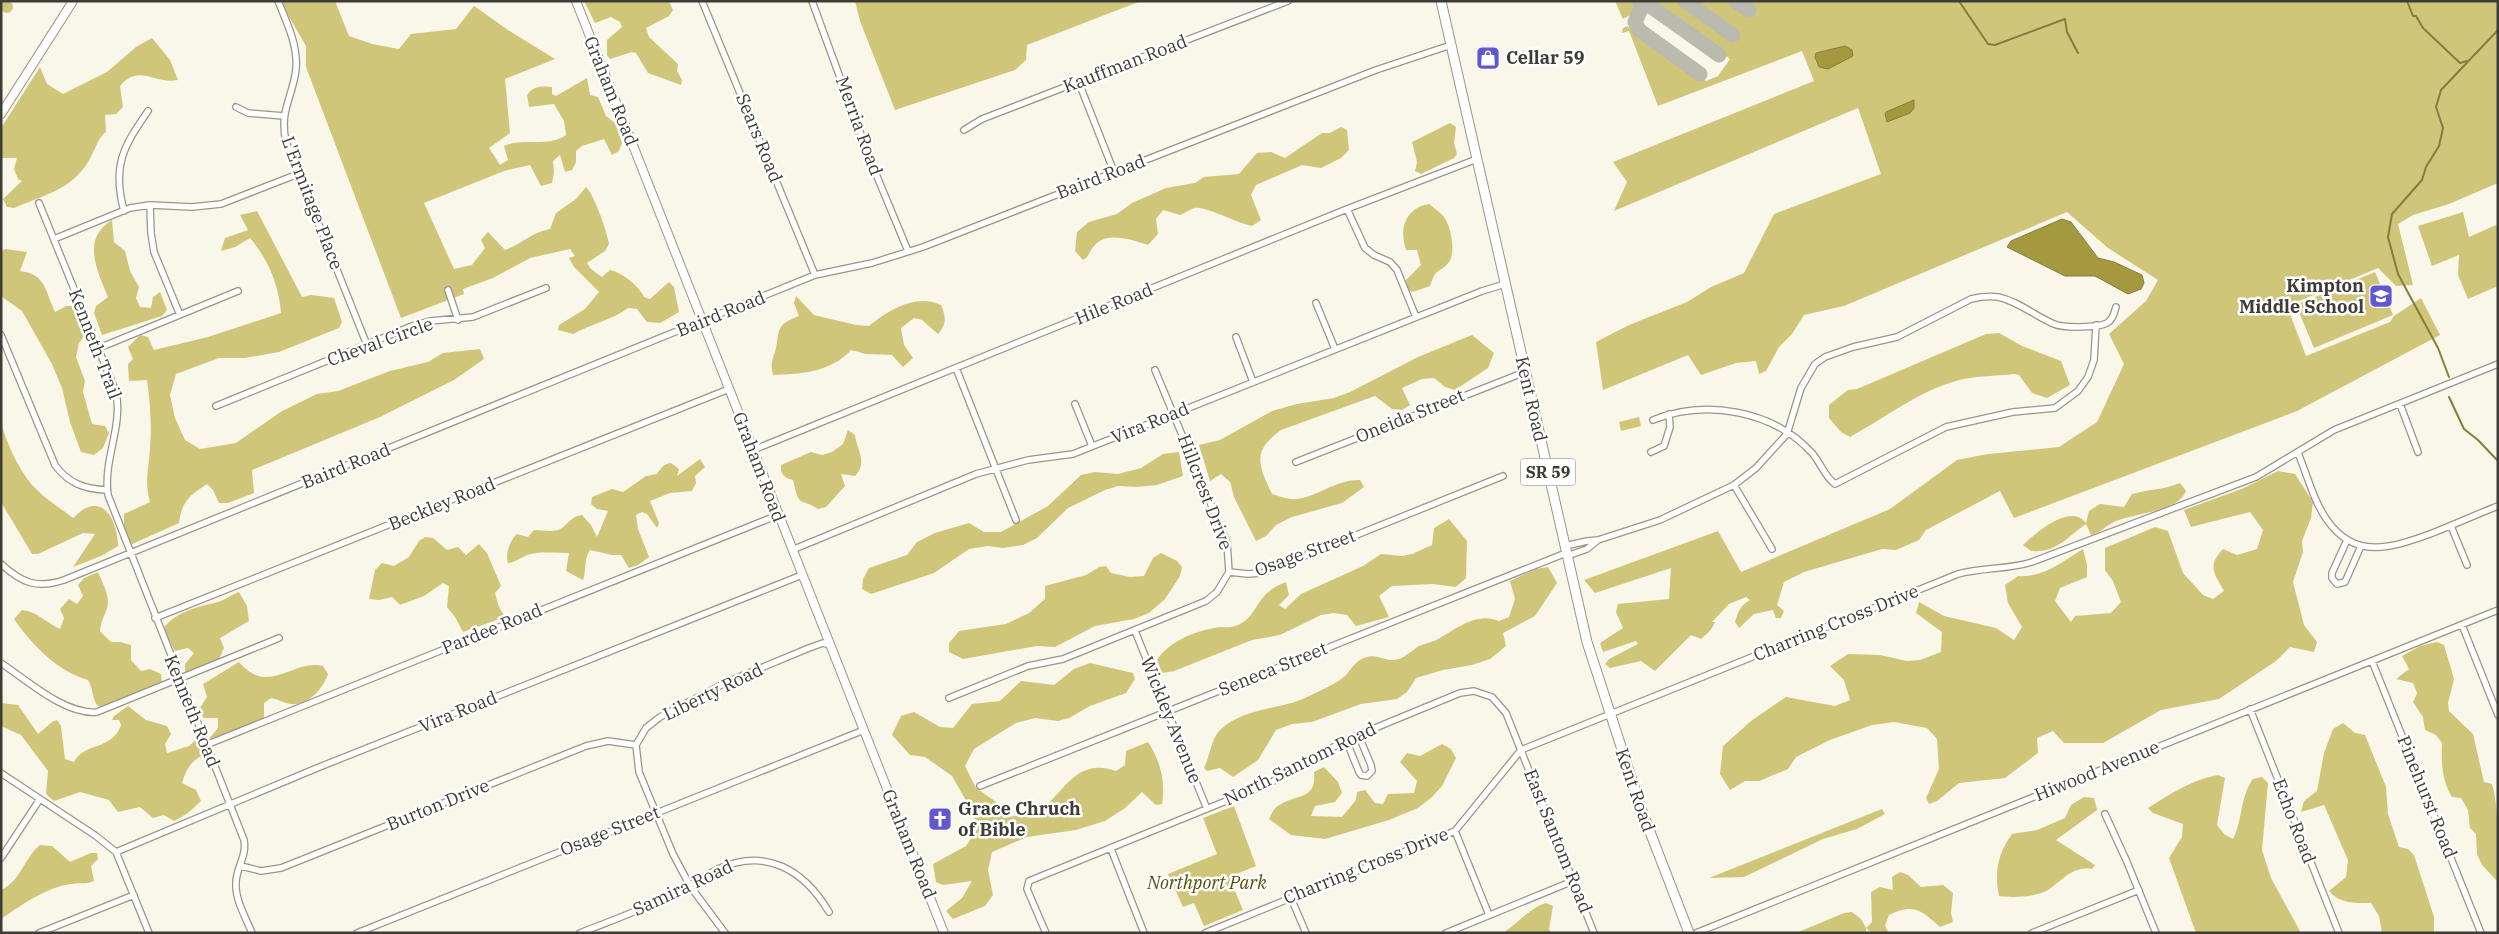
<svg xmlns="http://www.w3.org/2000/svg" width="2499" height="934" viewBox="0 0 2499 934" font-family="'IBM Plex Serif',serif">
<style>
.green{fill:#d0c67a}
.water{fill:#a5993f;stroke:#867d3d}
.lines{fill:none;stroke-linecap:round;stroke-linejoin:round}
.stream{stroke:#867d3d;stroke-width:2}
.taxiway{stroke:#babaae;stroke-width:15}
.street-casing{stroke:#989689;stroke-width:8}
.secondary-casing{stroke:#989689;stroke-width:10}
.primary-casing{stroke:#989689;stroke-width:11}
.street{stroke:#fff;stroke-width:5.5}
.secondary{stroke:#fff;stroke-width:8}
.primary{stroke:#fff;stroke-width:9}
.labels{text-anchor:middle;stroke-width:5;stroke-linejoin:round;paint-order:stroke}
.shield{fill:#fff;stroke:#777673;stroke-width:1}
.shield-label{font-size:16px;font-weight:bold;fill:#3d3c37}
.poi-label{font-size:18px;font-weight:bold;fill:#3d3c37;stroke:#fff;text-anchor:start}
.street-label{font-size:18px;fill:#3d3c37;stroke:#fff}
.park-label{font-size:18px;font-style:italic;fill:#574e05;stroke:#fff}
</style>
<rect width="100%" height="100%" fill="#f8f7e9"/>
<path class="green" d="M1 7a6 6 0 1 1 12 0a6 6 0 1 1-12 0Z
M280,1H335L349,36L372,44L399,49L411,34L456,29L474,6L508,30L555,59L505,79L510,133L489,148L500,165L508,160L504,146C523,137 548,148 566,135L564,121L554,104L529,107L527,95C533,86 541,86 552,87V94L556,96L587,78L590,95L598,97L606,116L615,123L622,143L619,151L612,155L604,139L582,146L576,151V162L572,170L565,172L560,155L553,161L554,172L552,183L541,186L530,165L504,171L424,203L454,269L472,265L485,248L481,240L488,232L505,250C522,244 532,232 550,229L556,213L576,199L586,187C594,194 607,232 609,244L605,251L587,263L591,269L602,277L610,270C622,272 640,287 644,297L650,299L669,282L674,287L679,312L660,323L647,322L637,309L628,308C612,320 591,324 573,334L558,330L559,325L585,309L599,292L574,267L569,258L575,256L570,249L530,258L493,278L463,289L464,294L401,318L306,67V46Z
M584,1H669L673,10L669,16L646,28L649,37L678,64L677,71L682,80L681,85L648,73L636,53L632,52L610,59L607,55V40L622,27L620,22L611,17L595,23Z
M855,1H1141L1027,45L1026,60L1015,70L895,110L860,21Z
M1615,1H1635L1634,13L1623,19Z
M1649,1H1680L1732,38L1735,34L1690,1H1732L1749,13L1752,9L1742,1H2498V183L2449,204L2413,215L2398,224L2413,285L2396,286L2378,268L2287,306L2306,356L2390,322L2394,316L2421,298L2440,335L2297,411L2014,518L2000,491L1926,530L1919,540L1896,550L1882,549L1804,572L1784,582L1777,605L1784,611L1781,618H1776L1773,610L1754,614L1739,628L1735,622C1738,612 1740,606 1750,600L1746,597L1729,604L1712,622H1715C1712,630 1707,634 1701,639L1691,635L1655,671L1641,661L1610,668L1605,664L1609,659L1638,644L1636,641L1603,652L1600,643L1623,628L1616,612L1618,604L1669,599L1671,568L1595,593L1584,580L1718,531L1741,572L1890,509L1957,460L1988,454L2059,447L2097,422L2124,364L2109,334L2146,301L2158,280L2108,248L2067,212L1844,306L1804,315L1792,334L1779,347L1766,371L1759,374L1756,361L1736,363L1701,375L1688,355L1603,390L1596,342L1629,325L1687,302L1711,287L1744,273L1774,214L1881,174L1858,108L1614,211L1627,182L1613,162L1814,81L1802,51L1658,106L1629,31L1622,33L1623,28L1627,26L1632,30L1706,81L1718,76L1730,59Z
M152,38L170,60L178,80C154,85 140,63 120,86L123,107L116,114L105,115L106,132C98,136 92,159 84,168C67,191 39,197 14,208L7,207L3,199L22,181L18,179L14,169L17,158H1V128L40,67L47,84L63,94L107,72L136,47Z
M1450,123L1456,127L1454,143L1457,154L1454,158L1421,174L1415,171L1417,162L1412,142Z
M1341,127L1347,130L1349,150L1341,158L1321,168L1302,165L1256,185L1251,195L1261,220L1252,226C1236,223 1206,206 1195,208C1190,209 1185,213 1180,215L1163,210L1156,219L1158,234L1148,245C1132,240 1107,231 1095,245C1089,251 1090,256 1083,260L1075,251L1077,232L1089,222L1117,214L1132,203L1166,188L1195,183L1204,177L1239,174L1257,153L1271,152L1285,158L1322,133H1330Z
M1429,204C1434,208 1440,212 1444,217C1451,226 1456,252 1449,262C1440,274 1437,265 1430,286L1413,292L1408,290L1405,281L1421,265L1417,250H1406C1399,229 1405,208 1429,204Z
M257,211L302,297L311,295L334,298L342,322L339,328L279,352L245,358H219L176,374L170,395L175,418L185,440L200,449L236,443L282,411L317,394L338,391L390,371L428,362L443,353L480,349L484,359L454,380L380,417L252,470L254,493L228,503H219L213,490L207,484C189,496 182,501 179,523L130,545L124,525V514L150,502C144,481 149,468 150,447C152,425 150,402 147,380L129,381L128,364L133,359L128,347L140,335L148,337L154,350L208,337L281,313C279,285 268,259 250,238L235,247L221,251L225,238L248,230L240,215Z
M2463,212L2469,237L2496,225L2498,229V286L2468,299L2458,275L2459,255L2432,266L2418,226Z
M112,220L114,242L125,251L130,271L139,287L136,298L140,307L151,308L153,297L160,292L167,310L162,316L102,335L94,313L96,306L108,297C97,270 81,239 112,220Z
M5,249L27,252L20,271C46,274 45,291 55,312L66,306H76L87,329L85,335L79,343L76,357L85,381L83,392L92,424L105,426L109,433L103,448L94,455L81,452L70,422L62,388L52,364L22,311L1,296V252Z
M2375,272L2393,315L2314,348L2296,305Z
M796,296L814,315L856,325L869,326C888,310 917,293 941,305C946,317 947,324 938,334L922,320L914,318L901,328L904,345L913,358L903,367L892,355L866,354L851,350C831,372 802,374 773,375C770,361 773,360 776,348C780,326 777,325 799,316L794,303Z
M1999,333L2022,346L2061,361L2070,385L2047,398L2032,393L2019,375L2014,374C1996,376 1973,376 1956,381C1917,392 1885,418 1850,437L1841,432L1829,418V405L1848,390L1857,389L1986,334Z
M1472,335L1494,353L1488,368L1455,390L1445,387L1434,378L1422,379L1402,388L1410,405L1402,410L1392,409L1375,396L1281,430C1252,451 1258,465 1272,494C1279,496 1289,500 1296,499C1318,497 1336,479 1360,480L1364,487L1342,503L1292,517L1276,525L1266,536L1256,541L1234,497L1230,482L1221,474L1210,481L1199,445L1220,440L1272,411L1297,404L1334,398L1350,392L1418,357Z
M1639,417L1641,426L1621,431L1619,422Z
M1,422C7,445 21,475 38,491C48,501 62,509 73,518C77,515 81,510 86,508C109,498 118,529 118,546L101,556L73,567L95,534L83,533L38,554H32L1,502Z
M848,430L855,435C857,451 868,462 855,476L841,474L845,486L826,507L818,509C812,505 809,504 803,502C796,500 795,486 793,480C784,478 780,474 781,465L811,452L822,455L832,452L843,444Z
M1179,452L1183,476L1157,485L1137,487L1118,486L1105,490L1068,508L1037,538L1023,545L1003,548L988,546L969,549L934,573L871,594L862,589L863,579L869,568L907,555L917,542L935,533L969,523L984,532H1001L1048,506L1081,475L1095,472L1118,474L1141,468L1163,454Z
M700,459L705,467L695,476L696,483L692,491L670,493L650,501L659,523L657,528L647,514L642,512L636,515L638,529L649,557L638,565L629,568L621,555H612L590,550C583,561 587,569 583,580L566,571L569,553C555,553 540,551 527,555C520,558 516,562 508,563C505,554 510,540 517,534L528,537L534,530C542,530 550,532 558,530C567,527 569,517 582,515L591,525L597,537L608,511L597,509L591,504L592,497L612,489L623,492L646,476L657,474C661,468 663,464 671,463L679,469L677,476Z
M2278,471L2295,474L2313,502L2311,518L2302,541L2303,552L2293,582L2304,625L2317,642L2314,652L2290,647L2276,661L2219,699L2161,710L2103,743H2064L2053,731L2037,738L2038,753L2005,778L1959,783L1937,801L1929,804L1926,798L1939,769L1937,739L1927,728L1894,722L1872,725L1830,740L1796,757L1788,769L1759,781H1745L1730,790L1720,774L1723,746L1751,721L1786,697L1835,706L1850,700L1844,680L1830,666L1848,654L1880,655L1907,661L1920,660L1941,652L1942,632L1916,613L1919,602L1944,616L1996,628L2014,640L2022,627L2008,603L2005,585L2018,576C2043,578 2062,562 2083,549L2087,565V577L2060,588L2055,601L2071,622L2075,616L2111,613L2121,602L2113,581L2105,570V548L2155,527L2168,531L2183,573L2203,595L2213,599L2224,591C2214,573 2207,566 2223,549L2237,555L2257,549L2263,530L2250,512L2191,527L2184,510L2244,488Z
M2180,483L2186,491C2178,512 2133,513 2114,522C2105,526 2101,533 2091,535L2086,524C2067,537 2057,553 2031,551L2023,545C2035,534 2070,502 2086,523L2089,511L2100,504L2124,507L2132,494C2149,489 2163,490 2180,483Z
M1449,519L1467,541L1466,578L1456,587L1433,584L1392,586L1379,596L1389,617L1356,626L1347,615L1334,613L1321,615L1280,635L1252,640L1174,671L1162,673L1157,660C1169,641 1197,630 1220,627C1225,627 1230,628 1235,626C1249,622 1253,611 1261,600C1267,591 1276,586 1286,582L1289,595L1279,605L1285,609L1301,594L1363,566L1381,554L1402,556L1412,554L1432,545L1434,528Z
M425,537L433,538L447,550L458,547L466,555L479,544L487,553L501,586L495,593L499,607L505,617L463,632L455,617L447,607L449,586L443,583L424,596L400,605L392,597L379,600L369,599L375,570L382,563L394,566L409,557L419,541Z
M1161,553L1177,561L1182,567L1180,576L1165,599L1149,613L1134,619L1095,626L1055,647L1037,646L963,659L949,652V643L959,631L1006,624L1029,613L1045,599V586L1086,575L1099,567L1106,566L1111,573L1130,577L1144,576L1153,558Z
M1548,567L1557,583L1535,616L1503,633L1506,646L1490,659L1472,665L1443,670L1416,678L1407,692L1397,699L1361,704L1312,722L1292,724L1276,730L1258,760L1233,777L1220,768L1207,771L1204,768C1210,756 1211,739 1220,730C1245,707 1279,710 1305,698C1315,693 1338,683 1345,676C1351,670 1355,661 1364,658C1375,653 1383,660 1393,660C1403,660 1412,650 1419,646C1423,644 1429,643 1434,641C1455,631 1474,611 1499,621L1509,617L1515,599L1510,581L1536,569Z
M98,572C103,584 112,599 106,611C103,619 101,622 100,631L111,642H120L131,645V660L141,671L150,669L161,674L162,683L99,707C91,699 94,689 88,680C58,672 31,644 14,619L22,610C38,612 45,622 60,629L64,618L60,609L69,599L77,604L83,596L78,585L84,578Z
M239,592L247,606L249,621L220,638L224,648L219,659L185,673V664L194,653L188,648L175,651L163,629C176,611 198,607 218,602C225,600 232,594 239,592Z
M2437,642L2444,645L2454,679L2448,703L2449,711L2473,734L2484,782L2492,784C2499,804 2498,857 2498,882L2482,865L2477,854L2476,834L2470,828L2468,810L2461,798L2452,797C2442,781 2441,762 2442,743L2436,735L2425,730L2423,717L2413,702L2417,693L2413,683L2396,679L2409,669L2402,656L2420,646Z
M239,662C269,697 292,659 323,666L328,674C323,689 308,706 290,704C284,703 278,699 271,698L264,703V719L208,740L218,728V718H204L198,711L207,697L203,684Z
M1090,663L1133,673L1135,679L1126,693L1090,706L1069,718L1058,721L1035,718L1016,723L974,749L965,766L976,788L1002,806L1003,818C1015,815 1037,815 1047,805C1069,783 1081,759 1116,771L1125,765L1126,751L1148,742C1160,760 1166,782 1162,804L1156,805L1142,792L1125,808L1105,821L1076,830L1027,837L992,852L988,870L993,895L985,906L953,919L946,911L962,898L972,881L943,885L936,882L933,864L966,846L978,828L972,811L952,776L925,757L910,755L892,735L901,716L914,712L940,727L953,728L972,704L1000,701L1021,681L1054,685L1074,669Z
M1,703L18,705L38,734L52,722L57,720L61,726L65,759L74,762C84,742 112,751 121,725L119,720H112L114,716L128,706L146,720L167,726L171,734L165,744L167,753L189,746L197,739L204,755C191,760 186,770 182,783L196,790L201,801L188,813L174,821L164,815L153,818L140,807L118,812L109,800L80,792L54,801L46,794L48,771L21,735L1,726Z
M2343,723L2355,733L2365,735L2386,787L2388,814L2399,847L2408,849L2414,855L2434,917V933H2382L2379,916L2371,903C2355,903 2340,904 2329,891L2346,877L2348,860L2324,805L2301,812L2304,801L2317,791L2324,753L2333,729Z
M1442,744L1451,749L1456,758L1442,786L1432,797L1418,808L1389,820L1325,839L1291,835L1269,819C1271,815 1274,808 1278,806C1296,793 1317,801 1314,772L1324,767L1338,782L1342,793L1335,802L1315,806L1311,816L1342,817L1356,800L1357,792L1365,790L1375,803L1383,804L1388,794L1414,793L1417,781L1400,762L1407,753L1420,756Z
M2218,775L2225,778L2217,825L2224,834L2233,839C2243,820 2240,796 2253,779L2262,777L2268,783L2262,850L2271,878L2301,933H2196L2169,858L2182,837L2183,824L2153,813L2148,808C2170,794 2191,780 2218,775Z
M2084,797L2094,798L2097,810L2056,840L2095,865L2092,869C2072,866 2063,880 2048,890C2036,897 2013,898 1999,896C1994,873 1998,853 2012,834L2037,830L2065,818L2071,805Z
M1234,806L1256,866L1229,877L1243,910L1204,926L1194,903L1183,907L1168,874L1217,854L1203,818Z
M1882,809L1885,814L1857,829L1823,839L1744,877L1709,878Z
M40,845L52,846L70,862L91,853H97L98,859L91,866L94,881C85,885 80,882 71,884C46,887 22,905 1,919V890C21,881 24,858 40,845Z
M1900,872L1908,875L1921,887L1943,885L1953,893L1951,913L1953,922L1940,927C1921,910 1914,903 1889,915L1885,926L1889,933H1872L1866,928V933H1796L1844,913L1852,912L1861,919L1866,928L1872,922L1871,892L1880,887L1893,890L1892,877Z
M1546,903L1553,906L1549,929L1551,933H1503C1517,924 1531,907 1546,903Z"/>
<path class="water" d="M1845,46L1852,50L1853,56L1828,69L1819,67L1815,57L1816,53Z
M1914,100V108L1910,113L1887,122L1885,114L1886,112Z
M2062,219L2071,222L2098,258L2114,262L2142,275L2144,283L2141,289L2128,294L2095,276H2065L2007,247L2011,241Z"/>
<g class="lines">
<path class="stream" d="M1959,1L1988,44L1995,45L2065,19L2067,32L2078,53
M2407,1L2413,16H2416L2423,28L2460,63L2467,61
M2449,377L2438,348L2398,274L2388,237L2392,214L2422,180L2426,167L2439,146L2443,128L2436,107L2441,90L2498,30
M2449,397L2464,429L2478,440L2498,461"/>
<path class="taxiway" d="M1640,1L1641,9L1635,22L1639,30L1700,74
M1643,1L1719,55
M1685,1L1733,35
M1736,1L1749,10"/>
<g class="street-casing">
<path id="street" d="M278,1C287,23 298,45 296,69C293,97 279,110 286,142L367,345
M702,1L815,275
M812,1L871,162L908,251
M1079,83L1114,172
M236,107L248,113L284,116
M964,130L982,119L1288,1
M39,203L116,392C123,428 103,459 108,495L244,840C247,857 236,867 236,883C235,900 246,918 252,933
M150,205L151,233L154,252L180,315
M1347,209L1365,248L1374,255L1390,262L1397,270L1416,317
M124,211C112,166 123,147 148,111
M54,239L130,208L150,205L192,207L221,204L298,174
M448,290L458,320
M1316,303L1335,349
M1,335L55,465C69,484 85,489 107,490
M1236,337L1253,382
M99,348L238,291
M956,368L1016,520
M1075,404L1092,446
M2400,404L2418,452
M216,406L412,326L430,321L473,317L546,288
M1653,420C1705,399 1773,410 1812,453C1821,463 1824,476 1835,484L1946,427L2013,412L2055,408L2078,391L2088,377L2094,360L2096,325
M753,450L1347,209L1477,159
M1651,452L1664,446L1670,427L1669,414
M2298,453C2307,474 2313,500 2327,520C2355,560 2391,548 2430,534C2453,525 2475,515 2498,506
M1296,462L1525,372
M1734,485L1772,549
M2451,526L2467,565
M2347,540L2332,573V578L2337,584L2345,582L2361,546
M1565,546L1587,541L1598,540L1660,520L1734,485L1756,468L1787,434L1801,388L1815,364L1825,357L1853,347L1897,337L1971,299C1980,297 1989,296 1998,297C2018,301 2035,316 2054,324C2063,328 2098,328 2107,323C2113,320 2114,313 2116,307
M792,550L976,474L1028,460L1073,454L1482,291L1505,284
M1567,556L1587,549L1598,540
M1,564C22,583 37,589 64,580L815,275L872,263L923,247L1376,70L1451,45
M1229,572L1248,574L1262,573L1503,476
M155,618L729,389
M2462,625L2498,715
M1135,631L1207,809
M2372,661L2481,933
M1,663C27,680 65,715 97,712L279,638
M949,698L1028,666L1063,659L1206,601L1217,592L1229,572L1227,543L1155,370
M2250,709L2339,933
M1346,740L1359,772L1361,775L1367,776L1372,771L1371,765L1358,734
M206,745L778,515
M1,773L96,836L116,852L149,933
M980,786L1566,553
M2105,814L2127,862L2156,933
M1455,831L1489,915
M1111,849L1144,933
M116,852L317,768L802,575
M1,858L40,799
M241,866L261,871L281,868L586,746L608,741L636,745
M1291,898L1306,933
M39,933L134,895
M357,933L864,730
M580,933C610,921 642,910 671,895C688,888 702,877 718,869C766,847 804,870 829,912
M725,933L690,886L673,854L639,772L636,745L646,728L660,717L727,682L809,648L823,643L830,645
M1046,933L1027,889L1029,881L1268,784L1346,740L1460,693L1474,691L1492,697L1506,713L1594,933
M1205,933L1455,831L1521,750L1958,574C1983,567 2007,570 2032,562L2256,477L2334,430L2498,364
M1446,933L1573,881
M1696,933L2498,610
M2032,933L2139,890"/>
</g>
<g class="secondary-casing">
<path id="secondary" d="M576,1L944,933
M1,114L73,1"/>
</g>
<g class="primary-casing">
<path id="primary" d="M1441,1L1587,642L1642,811L1689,933"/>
</g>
<use href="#street" class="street"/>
<use href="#secondary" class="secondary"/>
<use href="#primary" class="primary"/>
</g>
<defs>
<g id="shop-square" transform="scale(1.25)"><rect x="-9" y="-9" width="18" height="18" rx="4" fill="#6158d1" stroke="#fff"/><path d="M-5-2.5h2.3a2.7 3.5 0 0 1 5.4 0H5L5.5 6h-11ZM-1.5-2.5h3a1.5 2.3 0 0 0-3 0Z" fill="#fff"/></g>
<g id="school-square" transform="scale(1.25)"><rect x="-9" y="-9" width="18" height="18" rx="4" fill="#6158d1" stroke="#fff"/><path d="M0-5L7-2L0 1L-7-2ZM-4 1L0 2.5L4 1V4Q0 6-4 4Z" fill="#fff"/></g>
<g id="church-square" transform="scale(1.25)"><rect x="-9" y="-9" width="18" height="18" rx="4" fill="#6158d1" stroke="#fff"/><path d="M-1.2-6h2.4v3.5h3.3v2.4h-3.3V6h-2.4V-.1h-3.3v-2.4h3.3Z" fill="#fff"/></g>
</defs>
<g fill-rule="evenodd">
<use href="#shop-square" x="1488" y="58"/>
<use href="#school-square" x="2381" y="296"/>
<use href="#church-square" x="940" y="819"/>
</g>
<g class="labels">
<rect class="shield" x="1520.5" y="458.5" width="55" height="27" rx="4"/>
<g class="shield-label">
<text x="1548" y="478">SR 59</text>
</g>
<g class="poi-label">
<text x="1506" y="64">Cellar 59</text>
<text x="2364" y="292" text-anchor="end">Kimpton<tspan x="2364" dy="21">Middle School</tspan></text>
<text x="958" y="815">Grace Chruch<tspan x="958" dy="21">of Bible</tspan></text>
</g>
<g class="street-label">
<text transform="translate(1125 64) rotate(-21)" y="6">Kauffman Road</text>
<text transform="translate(611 91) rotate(68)" y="6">Graham Road</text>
<text transform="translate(859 126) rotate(70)" y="6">Merria Road</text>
<text transform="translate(759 138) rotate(68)" y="6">Sears Road</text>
<text transform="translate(1101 177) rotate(-21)" y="6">Baird Road</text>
<text transform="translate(312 203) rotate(69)" y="6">L'Ermitage Place</text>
<text transform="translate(1114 304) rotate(-22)" y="6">Hile Road</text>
<text transform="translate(721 314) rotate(-22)" y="6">Baird Road</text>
<text transform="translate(380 342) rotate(-20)" y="6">Cheval Circle</text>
<text transform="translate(95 344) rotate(69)" y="6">Kenneth Trail</text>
<text transform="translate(1531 399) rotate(77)" y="6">Kent Road</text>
<text transform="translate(1410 416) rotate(-22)" y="6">Oneida Street</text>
<text transform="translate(1150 423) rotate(-22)" y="6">Vira Road</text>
<text transform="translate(346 466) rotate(-22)" y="6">Baird Road</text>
<text transform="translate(759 467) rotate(69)" y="6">Graham Road</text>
<text transform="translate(1205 492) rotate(69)" y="6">Hillcrest Drive</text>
<text transform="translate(442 504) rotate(-22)" y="6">Beckley Road</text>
<text transform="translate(1305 553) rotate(-20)" y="6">Osage Street</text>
<text transform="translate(1836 623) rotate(-22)" y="6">Charring Cross Drive</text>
<text transform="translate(492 629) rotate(-22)" y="6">Pardee Road</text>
<text transform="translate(1273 669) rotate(-22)" y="6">Seneca Street</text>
<text transform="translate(713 692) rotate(-26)" y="6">Liberty Road</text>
<text transform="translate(192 711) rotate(68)" y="6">Kenneth Road</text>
<text transform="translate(458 712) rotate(-22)" y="6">Vira Road</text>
<text transform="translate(1171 720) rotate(68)" y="6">Wickley Avenue</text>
<text transform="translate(1300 764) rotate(-26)" y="6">North Santom Road</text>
<text transform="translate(2097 771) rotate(-22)" y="6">Hiwood Avenue</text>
<text transform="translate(1635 790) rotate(71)" y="6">Kent Road</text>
<text transform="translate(2427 797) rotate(68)" y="6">Pinehurst Road</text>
<text transform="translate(438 805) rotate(-22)" y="6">Burton Drive</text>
<text transform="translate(2294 821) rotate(69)" y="6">Echo Road</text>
<text transform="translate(610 831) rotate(-22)" y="6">Osage Street</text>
<text transform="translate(1558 841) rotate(68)" y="6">East Santom Road</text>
<text transform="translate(909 844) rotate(68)" y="6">Graham Road</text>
<text transform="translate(1366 866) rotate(-22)" y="6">Charring Cross Drive</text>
<text transform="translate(683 888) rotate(-25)" y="6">Samira Road</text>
</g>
<g class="park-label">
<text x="1207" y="889">Northport Park</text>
</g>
</g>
<rect width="2499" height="934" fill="none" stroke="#3d3c37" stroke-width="5"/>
</svg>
